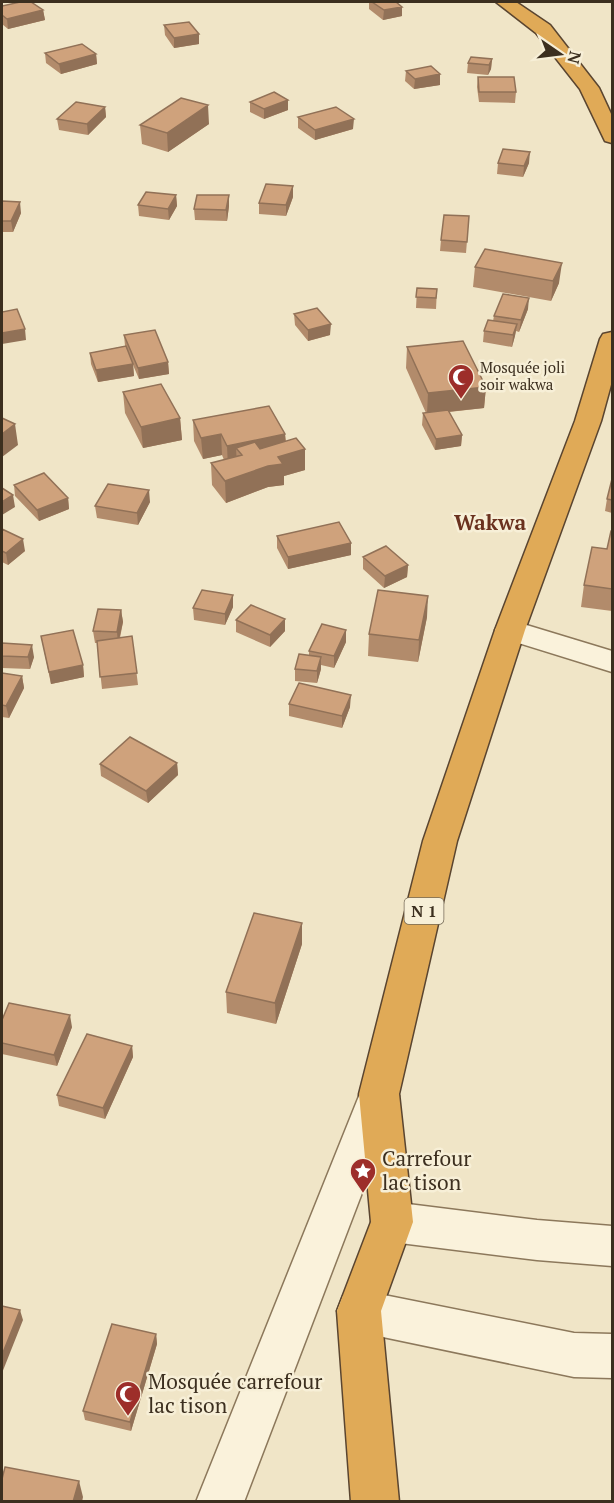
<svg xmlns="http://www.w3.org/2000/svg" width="614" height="1503" viewBox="0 0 614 1503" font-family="'PT Serif',serif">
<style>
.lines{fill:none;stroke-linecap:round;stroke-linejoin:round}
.street-casing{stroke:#8c785b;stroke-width:3}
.highway-casing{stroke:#5a4530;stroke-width:3}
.street{fill:#faf2db;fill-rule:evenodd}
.highway{fill:#e0aa57;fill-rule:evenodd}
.wall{fill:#b28b6b}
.shaded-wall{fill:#917157}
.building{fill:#cfa27c;stroke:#917157;stroke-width:1.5}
.labels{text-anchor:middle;stroke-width:5;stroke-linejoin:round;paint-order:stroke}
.far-poi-label{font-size:15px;fill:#3c2f1f;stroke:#f7efd7;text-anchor:start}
.shield{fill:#f7efd7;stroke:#746956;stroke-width:1.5}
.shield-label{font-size:16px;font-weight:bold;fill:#3c2f1f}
.quarter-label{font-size:21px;font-weight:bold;fill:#6a311e;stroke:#f7efd7}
.near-poi-label{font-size:21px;fill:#3c2f1f;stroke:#f7efd7;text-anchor:start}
</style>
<rect width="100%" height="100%" fill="#f0e5c7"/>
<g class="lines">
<g class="street-casing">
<path id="street" d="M510,620L612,651V672L499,637L495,630L499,623Z
M379,1079L393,1084L399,1096L244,1502H196L359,1096L365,1084Z
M392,1202L537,1220L612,1226V1266L537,1260L392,1242L377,1236L371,1222L377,1208Z
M359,1290L574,1333L612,1334V1378L574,1377L359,1332L343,1326L337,1311L343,1296Z"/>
</g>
<g class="highway-casing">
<path id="highway" d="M496,2H516L550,25L599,88L612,116V143L605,141L580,89L536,33Z
M612,332V381L601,421L525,630L457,841L399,1094L413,1222L381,1311L399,1502H351L337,1311L371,1222L359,1094L423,841L495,630L575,421L600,339L603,334Z"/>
</g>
<use href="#street" class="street"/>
<use href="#highway" class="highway"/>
</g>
<path class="wall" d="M369,2H396L402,7V16L383,20L369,9Z
M2,6L43,10L45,20L8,29L2,24Z
M164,25L199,44L174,48L165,35Z
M45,53L96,54L97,64L61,74L46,63Z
M492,59L491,69L488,75L467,73L468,63Z
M406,71L440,74V85L414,89L405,81Z
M478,77L516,92L515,103L479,102L477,87Z
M250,102L288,110L264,119L250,112Z
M105,107L106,117L88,135L59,130L57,119Z
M298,117L353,129L315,140L298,128Z
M209,124L168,152L142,144L140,125Z
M498,163H529L523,177L497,174Z
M176,195L177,206L169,220L139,216L138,205Z
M229,195V206L227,221L195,220L194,209Z
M293,197L286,216L259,214V203Z
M2,201L21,213L13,232H2Z
M469,216L466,253L440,251L441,240Z
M485,249L559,283L551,301L473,287L475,267Z
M417,288L437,289L436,309L416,308Z
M528,309L519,332L516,331L512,347L483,342L484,331L493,321L494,316Z
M294,314L330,335L308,341L295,325Z
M124,335L168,362L169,374L139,379L133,365L134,376L98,382L91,364L90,353L125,346Z
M407,347L486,387L484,408L449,412L462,435L461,446L435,450L422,425L423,413H426L406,368Z
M123,392L180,418L182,440L143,448L125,413Z
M193,420L285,434L286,441L305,470L284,476V485L268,487L226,503L212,485L211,463L224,460L222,455L203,459L194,441Z
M612,479V513L605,511L607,499Z
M14,485L68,498L69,509L39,521L15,496Z
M150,502L138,525L97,518L95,506Z
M2,529L25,551L8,565L2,562Z
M612,531V611L581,607L584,585L607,549Z
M277,536L351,543V555L288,569L277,548Z
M363,557L408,565L407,577L384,588L363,569Z
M233,607L225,625L194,620L193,608Z
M121,610L123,622L120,638L132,636L138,685L102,689L97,643H95L93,631Z
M427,617L418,662L368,656L369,634Z
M236,620L285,631L270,647L236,632Z
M346,630V642L334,668L321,665V669L317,683L295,681V669L309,656V651Z
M41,636L83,665L84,677L51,684Z
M2,643L34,657L30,669L2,668Z
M2,673L22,676L24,688L9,718L2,717Z
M289,704L350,707L342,728L289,716Z
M177,763L178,775L148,803L101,776L100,764Z
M302,923V944L276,1024L227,1013L226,992Z
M2,1020L72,1027L57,1066L2,1054Z
M132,1046L133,1057L105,1119L59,1106L57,1095Z
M156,1334L157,1344L131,1431L85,1420L83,1411Z"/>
<path class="shaded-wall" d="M402,7V16L383,20L384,10Z
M43,10L45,20L8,29L7,19Z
M199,34V44L174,48V38Z
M96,54L97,64L61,74L59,64Z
M492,59L491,69L488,75L489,65Z
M440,74V85L414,89L415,79Z
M288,100V110L264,119V109Z
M208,105L209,124L168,152L167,133Z
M105,107L106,117L88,135L87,124Z
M354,119L353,129L315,140V130Z
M530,152L529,163L523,177L524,166Z
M293,186V197L286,216V205Z
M176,195L177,206L169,220L168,209Z
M229,195V206L227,221L226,210Z
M20,202L21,213L13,232L11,221Z
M562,263L559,283L551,301L553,281Z
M529,298L528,309L519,332L521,320Z
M331,324L330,335L308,341V330Z
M517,324L515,336L512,347L513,335Z
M25,329L26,340L2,344V333Z
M168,362L169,374L139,379L138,368Z
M133,364L134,376L98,382L96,370Z
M486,387L484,408L427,414L428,393Z
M180,418L182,440L143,448L141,427Z
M15,424L18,445L2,457V434Z
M221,434L222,455L203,459L201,438Z
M285,434L286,454L305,449V470L284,476V485L268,487L226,503L225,481L268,466L278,464V457L279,456L242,464V455L236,448L237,465L228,467L227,446Z
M462,435L461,446L435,450L436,439Z
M149,490L150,502L138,525L137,513Z
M13,495L15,507L2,515V502Z
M68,498L69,509L39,521L37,510Z
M23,539L25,551L8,565L6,553Z
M351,543V555L288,569V557Z
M408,565L407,577L384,588L385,576Z
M233,595V607L225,625V614Z
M428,596L427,617L418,662L419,640Z
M121,610L123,622L118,644L117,632Z
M285,619V631L270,647V635Z
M346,630V642L334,668V656Z
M32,645L34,657L30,669L28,657Z
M321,657V669L317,683V671Z
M83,665L84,677L51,684L49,672Z
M22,676L24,688L9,718L6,706Z
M351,695L350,707L342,728V716Z
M177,763L178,775L148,803L146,791Z
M302,923V944L276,1024L275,1003Z
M70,1015L72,1027L57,1066L54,1055Z
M132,1046L133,1057L105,1119L103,1108Z
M20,1310L23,1320L2,1373V1355Z
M156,1334L157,1344L131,1431L130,1422Z
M79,1481L83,1497L82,1502H73Z"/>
<path class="building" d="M20,2H31L43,10L7,19L2,15V6Z
M372,2H396L402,7L384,10Z
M189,22L199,34L174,38L164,25Z
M82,44L96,54L59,64L45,53Z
M471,57L492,59L489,65L468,63Z
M431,66L440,74L415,79L406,71Z
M478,77H514L516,92H479Z
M274,92L288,100L264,109L250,102Z
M181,98L208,105L167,133L140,125Z
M76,102L105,107L87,124L57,119Z
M336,107L354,119L315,130L298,117Z
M503,149L530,152L524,166L498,163Z
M266,184L293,186L286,205L259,203Z
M146,192L176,195L168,209L138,205Z
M197,195H229L226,210L194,209Z
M2,201L20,202L11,221H2Z
M444,215L469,216L467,242L441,240Z
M485,249L562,263L553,281L475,267Z
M417,288L437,289L436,298L416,297Z
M503,294L529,298L521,320L494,316Z
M317,308L331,324L308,330L294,314Z
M17,309L25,329L2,333V312Z
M488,320L517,324L513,335L484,331Z
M155,330L168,362L138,368L124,335Z
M463,341L486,387L428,393L407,347Z
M126,346L133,364L96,370L90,353Z
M161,384L180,418L141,427L123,392Z
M269,406L285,434L227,446L221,434L201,438L193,420Z
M448,410L462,435L436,439L423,413Z
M2,418L15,424L2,434Z
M296,438L305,449L278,457L283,464L268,466L225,481L211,463L242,455L236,448L255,442L260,449Z
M44,473L68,498L37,510L14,485Z
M612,479V500L607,499Z
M108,484L149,490L137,513L95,506Z
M2,488L13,495L2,502Z
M339,522L351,543L288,557L277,536Z
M2,529L23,539L6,553L2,551Z
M611,531H612V589L584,585L592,547L607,549Z
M386,546L408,565L385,576L363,557Z
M202,590L233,595L225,614L193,608Z
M378,590L428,596L419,640L369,634Z
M251,605L285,619L270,635L236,620Z
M98,609L121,610L117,632L93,631Z
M322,624L346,630L334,656L309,651Z
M73,630L83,665L49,672L41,636Z
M132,636L137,673L100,677L97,641Z
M2,643L32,645L28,657L2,656Z
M299,654L321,657L317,671L295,669Z
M2,673L22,676L6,706L2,705Z
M299,683L351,695L342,716L289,704Z
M130,737L177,763L146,791L100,764Z
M254,913L302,923L275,1003L226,992Z
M9,1003L70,1015L54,1055L2,1043V1020Z
M87,1034L132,1046L103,1108L57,1095Z
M2,1306L20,1310L2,1355Z
M112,1324L156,1334L130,1422L83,1411Z
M5,1467L79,1481L73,1502H2V1479Z"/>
<defs>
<g id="mosque-pin" transform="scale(1.35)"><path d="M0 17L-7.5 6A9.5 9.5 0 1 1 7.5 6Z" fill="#9d2e2a" stroke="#f7efd7"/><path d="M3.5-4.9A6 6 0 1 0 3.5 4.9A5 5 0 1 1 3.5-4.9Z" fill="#fff"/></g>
<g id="sight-pin" transform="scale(1.35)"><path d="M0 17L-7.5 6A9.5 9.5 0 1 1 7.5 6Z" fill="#9d2e2a" stroke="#f7efd7"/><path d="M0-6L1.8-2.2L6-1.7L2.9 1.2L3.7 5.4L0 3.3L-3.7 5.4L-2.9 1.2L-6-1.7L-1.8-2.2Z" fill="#fff"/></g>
</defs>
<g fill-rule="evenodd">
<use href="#mosque-pin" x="461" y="377"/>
<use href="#sight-pin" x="363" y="1171"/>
<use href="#mosque-pin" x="128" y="1394"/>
</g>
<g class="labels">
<g class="far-poi-label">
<text x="480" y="373">Mosquée joli<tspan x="480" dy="17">soir wakwa</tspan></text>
</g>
<rect class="shield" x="404.5" y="898" width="39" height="26" rx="4.5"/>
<g class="shield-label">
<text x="424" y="917">N 1</text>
</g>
<g class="quarter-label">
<text x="490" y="530">Wakwa</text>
</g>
<g class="near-poi-label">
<text x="382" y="1166">Carrefour<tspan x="382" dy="24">lac tison</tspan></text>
<text x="148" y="1389">Mosquée carrefour<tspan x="148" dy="24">lac tison</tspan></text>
</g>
</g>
<rect width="614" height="1503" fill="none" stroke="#3c2f1f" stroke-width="6"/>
<g transform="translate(560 54) rotate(104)" stroke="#f7efd7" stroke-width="4.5" paint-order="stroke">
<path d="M0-4.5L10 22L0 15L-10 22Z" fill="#3c2f1f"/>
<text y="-9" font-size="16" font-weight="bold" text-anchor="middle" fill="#3c2f1f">N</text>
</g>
</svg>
